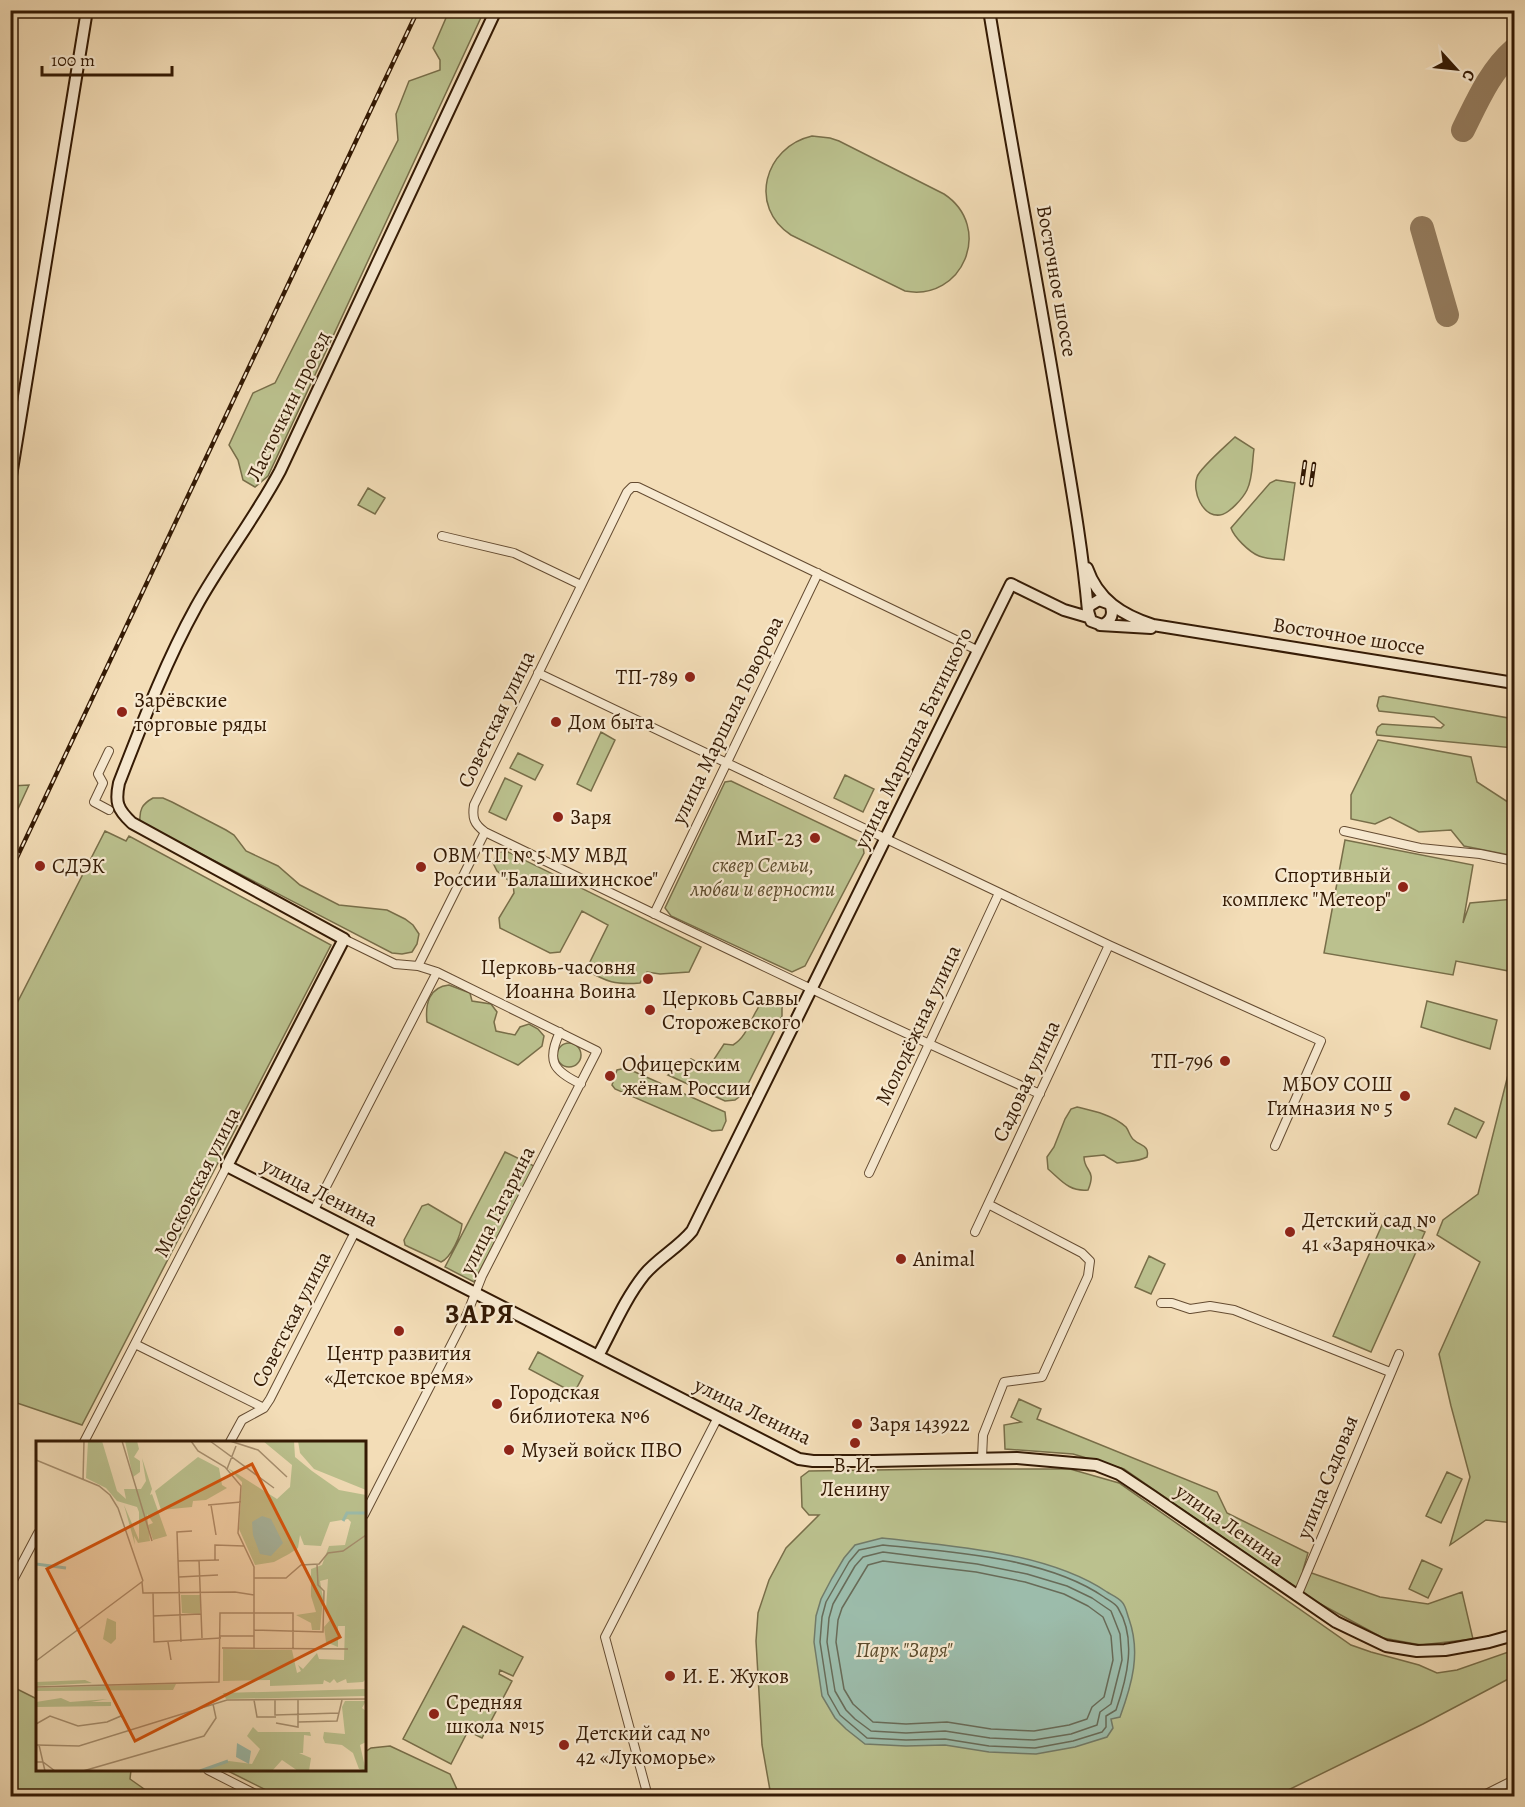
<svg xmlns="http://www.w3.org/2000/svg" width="1525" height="1807" viewBox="0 0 1525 1807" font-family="Alegreya,serif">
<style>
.green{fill:#bbc18e;stroke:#786e49;stroke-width:1.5}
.water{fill:#9cbcab;stroke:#727b68;stroke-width:1.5}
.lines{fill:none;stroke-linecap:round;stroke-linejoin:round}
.shore{stroke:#686b58;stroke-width:1.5}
.taxiway{stroke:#947c5e;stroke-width:24}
.street-casing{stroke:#644b31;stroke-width:10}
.secondary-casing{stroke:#341a04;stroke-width:14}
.street{stroke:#f7e9d0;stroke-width:8}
.secondary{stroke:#f7e9d0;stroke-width:10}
.rail-casing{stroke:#341a04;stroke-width:4.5}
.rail{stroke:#f7e9d0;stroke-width:2;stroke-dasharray:7;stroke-linecap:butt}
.poi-dot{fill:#8f2418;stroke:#f7e9d0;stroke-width:2}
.labels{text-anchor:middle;stroke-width:4.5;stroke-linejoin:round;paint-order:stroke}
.street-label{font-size:21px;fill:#341a04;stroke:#f7e9d0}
.poi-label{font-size:21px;fill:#341a04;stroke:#f7e9d0;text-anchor:start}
.park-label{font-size:21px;font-style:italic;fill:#5c4c2d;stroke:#f7e9d0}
.district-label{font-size:27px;font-weight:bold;letter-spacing:1.5px;fill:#341a04;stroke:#f7e9d0}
.inset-river{fill:none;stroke:#9cbcab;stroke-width:3}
.inset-road{fill:none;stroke:#a78f6f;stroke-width:1.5}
.view{fill:#d6530b;fill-opacity:0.15;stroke:#d6530b;stroke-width:3}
.inset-edge{fill:none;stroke:#341a04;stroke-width:3}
</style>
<rect width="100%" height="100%" fill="#f3ddb7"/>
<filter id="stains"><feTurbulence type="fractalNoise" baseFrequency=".00333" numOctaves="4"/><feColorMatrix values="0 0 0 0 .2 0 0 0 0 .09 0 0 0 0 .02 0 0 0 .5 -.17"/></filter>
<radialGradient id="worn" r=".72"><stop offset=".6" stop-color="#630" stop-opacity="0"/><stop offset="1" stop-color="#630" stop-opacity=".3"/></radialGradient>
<path class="green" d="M449,11H484L268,476L255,487L243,480L238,460L229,445L253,393L275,383L398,140L396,114L409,81L440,70V60L433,48Z
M812,136L830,138L839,141L944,194C994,227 963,302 905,291L791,235C748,207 764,147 812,136Z
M1235,437L1254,449C1252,462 1253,478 1247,490C1243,498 1229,514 1220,515C1202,517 1192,491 1197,477C1199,469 1228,444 1235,437Z
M1276,480L1295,483L1284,560C1276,559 1266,559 1259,556C1249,552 1234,537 1231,528L1270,483Z
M368,488L385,498L375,514L358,505Z
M1383,696L1514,719V748L1377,735L1376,732L1378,727L1382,724L1441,728L1444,725L1434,717L1379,711L1377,706L1379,697Z
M601,732L615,740L591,791L577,784Z
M1378,740L1471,757L1477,782L1514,806V856L1464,846L1451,830L1419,832L1390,817L1375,824L1351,819V795Z
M518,753L543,765L535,780L510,768Z
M845,775L874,789L863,812L834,798Z
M505,778L522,786L506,820L489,812Z
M731,781L857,841L863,846L864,853L805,966L792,972L671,916L665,908L725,782Z
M29,785L11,824V786Z
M153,798H163L172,802L226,830L234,835L246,851L278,866L300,885L339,905L387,910L405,919L413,925L419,934L417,944L412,952L402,954L392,953L140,822C139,810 142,804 153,798Z
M105,831L126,841L129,836L331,945L82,1425L11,1401V1015Z
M1345,840L1473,865L1463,923L1470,903L1514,899V972L1456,961L1453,975L1324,953Z
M506,851L701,947L689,972L660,974L647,972L640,983C615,985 607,982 586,970L608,925L582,911L560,952L550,953L500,928L499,918L514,893L513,884L497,871L493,863L497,853Z
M449,985L470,993L472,1001L491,1004L497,1012L494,1022L496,1031L515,1035L520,1027L529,1024L538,1029L544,1036L542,1046L518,1065L427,1022C425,1004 429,987 449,985Z
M765,999L774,1001L782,1005V1016L743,1094L735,1100L725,1101L668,1075L691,1059L704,1066L713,1061L724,1044L733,1045C750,1035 751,1012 765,999Z
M1427,1001L1497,1020L1490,1049L1421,1027Z
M557 1055a12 12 0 1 1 24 0a12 12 0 1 1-24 0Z
M1514,1051V1523L1486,1520L1450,1545L1470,1477L1451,1406L1439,1354L1480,1262L1437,1235L1443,1220L1478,1194Z
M626,1068L725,1112L726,1121L722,1130L712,1131L615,1089L612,1085L617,1070Z
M1077,1107C1094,1111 1113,1115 1126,1127C1129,1131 1130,1137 1134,1140C1140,1146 1150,1145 1147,1157C1138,1162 1127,1161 1117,1163L1104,1155L1084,1157C1084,1172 1097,1169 1088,1190C1069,1192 1061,1180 1048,1169L1047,1157L1054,1147L1065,1119L1071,1109Z
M1455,1108L1484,1122L1476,1138L1448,1124Z
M505,1152L534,1166L474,1282L445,1267Z
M428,1204L462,1224C461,1235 451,1258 441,1262L409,1247L405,1245L404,1240L422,1206Z
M1386,1216L1425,1232L1371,1352L1333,1336Z
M1149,1256L1165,1264L1151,1294L1135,1287Z
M538,1352L583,1376L574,1393L529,1369Z
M1019,1399L1041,1409L1037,1419L1217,1492L1227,1513L1308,1553L1303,1570L1380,1597L1428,1604L1462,1592L1473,1639L1421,1645L1383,1638L1315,1601L1124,1469L1073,1454L1005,1449L1004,1425L1021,1422L1011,1417Z
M940,1469H1070L1119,1483L1351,1645L1371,1652L1419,1665L1437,1673L1457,1670L1514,1650V1676L1423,1724L1276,1796H771L762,1745L756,1641L758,1613L769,1580L786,1548L819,1515H809L802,1507L801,1477L809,1471Z
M1447,1472L1462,1479L1441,1523L1426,1516Z
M1422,1560L1442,1569L1428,1598L1409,1589Z
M463,1626L523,1657L513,1676L500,1670L499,1674L512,1681L482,1738L468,1731L451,1764L403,1739Z
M11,1686L37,1699L38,1770H131L130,1779L154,1796H11Z
M390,1746L450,1774L460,1796H278L226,1770H364L365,1752L371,1748Z"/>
<path class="water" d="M882,1538C952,1546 1048,1552 1107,1592C1112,1595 1119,1598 1122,1602C1126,1606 1127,1614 1129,1619C1141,1653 1132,1684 1120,1717L1111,1719L1113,1728L1107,1737L1075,1747L1036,1754L989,1752L945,1745L906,1746L865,1744L846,1729L835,1718L822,1696L814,1642L816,1616L821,1599L832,1578L844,1558L855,1545Z"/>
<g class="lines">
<path class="shore" d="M883,1545C951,1552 1046,1557 1104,1597C1108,1600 1115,1603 1118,1608C1137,1639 1127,1678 1116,1710L1106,1716V1727L1102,1732L1073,1741L1035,1748L989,1746L945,1739L906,1740L867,1738L840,1715L828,1694L820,1642L822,1617L826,1602L849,1562L859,1550Z
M883,1552L977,1564L1027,1574L1067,1586L1092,1598L1111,1611L1120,1634L1122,1660L1111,1704L1100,1712L1097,1725L1071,1734L1034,1740L990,1738L945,1731L906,1733L871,1731L855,1719L846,1710L835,1691L827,1642L829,1618L833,1604L855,1566L863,1557Z
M883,1561L976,1572L1025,1582L1064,1594L1088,1606L1103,1617L1111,1636L1113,1660L1104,1697L1092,1707L1087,1719L1069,1725L1034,1731L991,1729L947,1722L906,1724L873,1722L853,1704L844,1689L836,1642L838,1620L842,1608L868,1565Z"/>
<path class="taxiway" d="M1463,130C1477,102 1490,71 1514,50
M1422,228L1447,315"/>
<g class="street-casing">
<path id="street" d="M442,536L514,553L581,585
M977,650L638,487H632L627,492L474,805C472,818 474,824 485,832C669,921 853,1011 1040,1094
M538,673L1109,945L1321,1041L1275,1146
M109,751L98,774L103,783L94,802L109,810
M1344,831L1420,848L1480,854L1514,861
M654,914L818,573
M344,939L395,964L418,966L437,972L597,1051L482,1276L467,1314L364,1515
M418,966L485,832
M560,1032C546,1061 553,1071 581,1084
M869,1173L999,893
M314,1210L437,972
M975,1232L1109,945
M1161,1303H1172L1190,1309L1210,1306L1234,1310L1390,1372
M135,1344L264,1408
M84,1442L227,1166
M230,1442L242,1420L264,1408L270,1399L355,1232
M982,1458L983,1435L1004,1382L1042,1377L1088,1276L1090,1261L1082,1253L988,1204
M10,1586L38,1533
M1297,1596L1399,1354
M208,1770L259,1796
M646,1796V1789L605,1637L718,1417
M1482,1796L1514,1780"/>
</g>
<g class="secondary-casing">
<path id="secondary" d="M496,10L280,471C255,518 222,560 196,607C165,663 142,724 119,783C115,802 117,809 132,823L344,939L227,1166L799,1459L813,1461H874L1017,1458L1096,1465L1119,1474L1152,1496L1336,1622L1386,1646L1417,1651L1445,1650L1489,1642L1514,1635
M989,10C1011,145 1037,279 1059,413C1070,479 1082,544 1088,611L1091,621L1102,625C1112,621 1114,613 1110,604L1099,600L1089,606L1088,611
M10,482L87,10
M1087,568C1098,600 1122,615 1153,625L1514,683
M1100,625L1151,628
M598,1356C613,1328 625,1299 644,1275C658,1258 678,1248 692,1231L1011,584L1064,610L1088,617"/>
</g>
<use href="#street" class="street"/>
<use href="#secondary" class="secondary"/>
<g class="rail-casing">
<path id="rail" d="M1302,483L1305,462
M1311,485L1314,464
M10,872L418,10"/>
</g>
<use href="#rail" class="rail"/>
</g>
<g class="poi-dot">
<circle cx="690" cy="677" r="6"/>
<circle cx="122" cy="712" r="6"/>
<circle cx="556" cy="722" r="6"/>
<circle cx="558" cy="817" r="6"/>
<circle cx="815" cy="838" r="6"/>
<circle cx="40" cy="866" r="6"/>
<circle cx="421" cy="867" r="6"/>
<circle cx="1403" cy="887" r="6"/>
<circle cx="648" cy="979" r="6"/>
<circle cx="650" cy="1010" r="6"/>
<circle cx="1225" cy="1061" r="6"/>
<circle cx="610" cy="1076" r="6"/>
<circle cx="1405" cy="1096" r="6"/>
<circle cx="1290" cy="1232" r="6"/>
<circle cx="901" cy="1259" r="6"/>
<circle cx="399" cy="1331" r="6"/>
<circle cx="497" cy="1404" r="6"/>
<circle cx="857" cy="1424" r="6"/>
<circle cx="855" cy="1443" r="6"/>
<circle cx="509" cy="1450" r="6"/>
<circle cx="670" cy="1676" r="6"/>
<circle cx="434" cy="1714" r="6"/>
<circle cx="564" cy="1745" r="6"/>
</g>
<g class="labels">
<g class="street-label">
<text transform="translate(1057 281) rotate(80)" y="7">Восточное шоссе</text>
<text transform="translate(288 406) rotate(-64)" y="7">Ласточкин проезд</text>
<text transform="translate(1349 636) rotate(9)" y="7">Восточное шоссе</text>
<text transform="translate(496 719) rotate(-64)" y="7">Советская улица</text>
<text transform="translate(727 720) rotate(-64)" y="7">улица Маршала Говорова</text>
<text transform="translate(913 738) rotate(-64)" y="7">улица Маршала Батицкого</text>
<text transform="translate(918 1025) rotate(-65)" y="7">Молодёжная улица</text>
<text transform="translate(1026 1081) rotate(-65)" y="7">Садовая улица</text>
<text transform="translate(197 1182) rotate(-63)" y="7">Московская улица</text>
<text transform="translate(320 1192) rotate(27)" y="7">улица Ленина</text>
<text transform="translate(497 1210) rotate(-63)" y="7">улица Гагарина</text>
<text transform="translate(291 1319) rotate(-63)" y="7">Советская улица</text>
<text transform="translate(753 1411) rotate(26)" y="7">улица Ленина</text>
<text transform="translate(1327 1477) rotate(-68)" y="7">улица Садовая</text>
<text transform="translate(1230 1525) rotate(35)" y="7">улица Ленина</text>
</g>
<g class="poi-label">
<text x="678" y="684" text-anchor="end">ТП-789</text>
<text x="134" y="707">Зарёвские<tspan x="134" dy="24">торговые ряды</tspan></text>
<text x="568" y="729">Дом быта</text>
<text x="570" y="824">Заря</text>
<text x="803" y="845" text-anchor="end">МиГ-23</text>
<text x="433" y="862">ОВМ ТП № 5 МУ МВД<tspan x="433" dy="24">России "Балашихинское"</tspan></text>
<text x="52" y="873">СДЭК</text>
<text x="1391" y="882" text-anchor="end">Спортивный<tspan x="1391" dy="24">комплекс "Метеор"</tspan></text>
<text x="636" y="974" text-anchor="end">Церковь-часовня<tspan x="636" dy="24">Иоанна Воина</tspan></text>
<text x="662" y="1005">Церковь Саввы<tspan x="662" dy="24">Сторожевского</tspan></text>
<text x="1213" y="1068" text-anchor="end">ТП-796</text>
<text x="622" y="1071">Офицерским<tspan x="622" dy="24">жёнам России</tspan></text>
<text x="1393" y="1091" text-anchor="end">МБОУ СОШ<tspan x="1393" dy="24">Гимназия № 5</tspan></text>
<text x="1302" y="1227">Детский сад №<tspan x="1302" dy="24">41 «Заряночка»</tspan></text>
<text x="913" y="1266">Animal</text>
<text x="399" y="1360" text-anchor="middle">Центр развития<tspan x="399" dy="24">«Детское время»</tspan></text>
<text x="509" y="1399">Городская<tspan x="509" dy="24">библиотека №6</tspan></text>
<text x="869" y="1431">Заря 143922</text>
<text x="521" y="1457">Музей войск ПВО</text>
<text x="855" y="1472" text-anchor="middle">В. И.<tspan x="855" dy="24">Ленину</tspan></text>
<text x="682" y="1683">И. Е. Жуков</text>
<text x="446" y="1709">Средняя<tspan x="446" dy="24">школа №15</tspan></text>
<text x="576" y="1740">Детский сад №<tspan x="576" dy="24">42 «Лукоморье»</tspan></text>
</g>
<g class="park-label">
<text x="763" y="872">сквер Семьи,<tspan x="763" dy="24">любви и верности</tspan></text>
<text x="904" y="1657">Парк "Заря"</text>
</g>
<g class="district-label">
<text x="480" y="1323">ЗАРЯ</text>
</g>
</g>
<g transform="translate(36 1441)">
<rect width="330" height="330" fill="#f3ddb7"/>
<path d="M52,0H66L81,50L90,58L88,48H105L110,40L106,17L116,48L114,54L116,53L131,95L117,99L112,84L117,82L111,73L114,100L102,102L98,95L99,104L88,64L103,99V71L101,66L81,60L70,47L50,37ZM89,0H101L103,8L98,16L104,20V31L97,36ZM227,0H258L259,16L276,30L303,49L330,54V238L327,241L311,242L310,238L301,242L298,238L294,242L288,239L287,243L234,245V239L187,240V208L256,209L261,232L265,230L262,224L267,228L281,212L283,218L308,219L309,185H302V206L290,201L288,186L294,179L290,168L292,138L284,140L287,157L284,189H276L275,182L260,174L280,171L275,155V128L286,124L293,105L309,104L315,81L312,78L294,81L285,105L268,104L264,94L262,107L253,113L238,121L219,124L203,88L206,41L192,27L241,58L254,46L256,24ZM262,0H330V49L278,28L264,12ZM162,16L183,27L186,44L191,47L170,59L157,60L156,66L125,69L119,50ZM145,154H164V173L146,172ZM71,177L80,181V198L75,203L67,198ZM49,239L56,242L0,245V241ZM140,243L137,249L0,250V247ZM330,248V255L190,258L187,252ZM25,257L34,261L72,258L55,261H75V265L0,266V261ZM309,260H330L326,267L330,270V301L324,304L330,330L323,328L317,312L306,304L289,302L287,297L288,291L309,293L306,266ZM217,286L222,291H274L275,295L268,294L267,312H263L275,317L273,330H262L246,319L236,330H164L193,320L216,323L224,308L211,295Z" fill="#bbc18e"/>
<path d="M226,75L235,78L247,102L235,115L224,113L217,94L216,81ZM201,302L215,310L213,323L200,316Z" fill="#9cbcab"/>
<path class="inset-river" d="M307,80L311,72H330M0,123L30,127M164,330L192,320"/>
<path class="inset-road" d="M86,0L116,100M155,0L162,10L189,26L205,45L202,92L218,126V207M174,0L238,47M194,0L222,9L251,36M0,19L63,45L74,54L82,67L107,140M191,28L200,5M47,39L48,0M172,64L205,61M175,64L180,94M163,119L166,197M179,119V104L208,105M142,120L183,119M143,136L182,134M218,137H250L265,124L283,123L292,112L307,110L330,94M106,141L107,152L199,151L218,154M117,152L118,201L185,197M117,175L165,173M218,189L287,191L288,150L282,144L281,123M184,195H218M132,201L135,219M145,201L141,91L156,90M186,207L312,208M0,220L107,140M0,246L183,241L184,172H257V207M218,259L221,276H240M239,259V274L303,272M262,281L301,280L306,259M240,282L262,286V259M0,283L14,275L42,285L71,281L85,275L88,278M0,304L43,305L191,259L330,258M3,304L9,330M0,321H7L19,330M47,330L168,295L180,277L177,263"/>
<path class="view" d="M216,23L304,196L99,300L11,128Z"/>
<rect width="330" height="330" class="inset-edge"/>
</g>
<rect width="1525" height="1807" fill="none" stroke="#f3ddb7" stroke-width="36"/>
<rect x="12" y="12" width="1501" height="1783" fill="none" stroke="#341a04" stroke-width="3"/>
<rect x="18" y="18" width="1489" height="1771" fill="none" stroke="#341a04" stroke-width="1.5"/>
<g transform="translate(1456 69) rotate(117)" stroke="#f7e9d0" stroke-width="4.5" paint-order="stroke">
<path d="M0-4.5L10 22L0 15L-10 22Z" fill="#341a04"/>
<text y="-9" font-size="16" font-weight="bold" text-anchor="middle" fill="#341a04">С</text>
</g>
<path d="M42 66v9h130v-9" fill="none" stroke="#341a04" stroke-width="3"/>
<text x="51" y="66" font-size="18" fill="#341a04" stroke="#f7e9d0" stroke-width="4.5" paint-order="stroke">100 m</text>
<rect width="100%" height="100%" filter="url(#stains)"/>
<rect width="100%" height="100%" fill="url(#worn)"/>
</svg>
